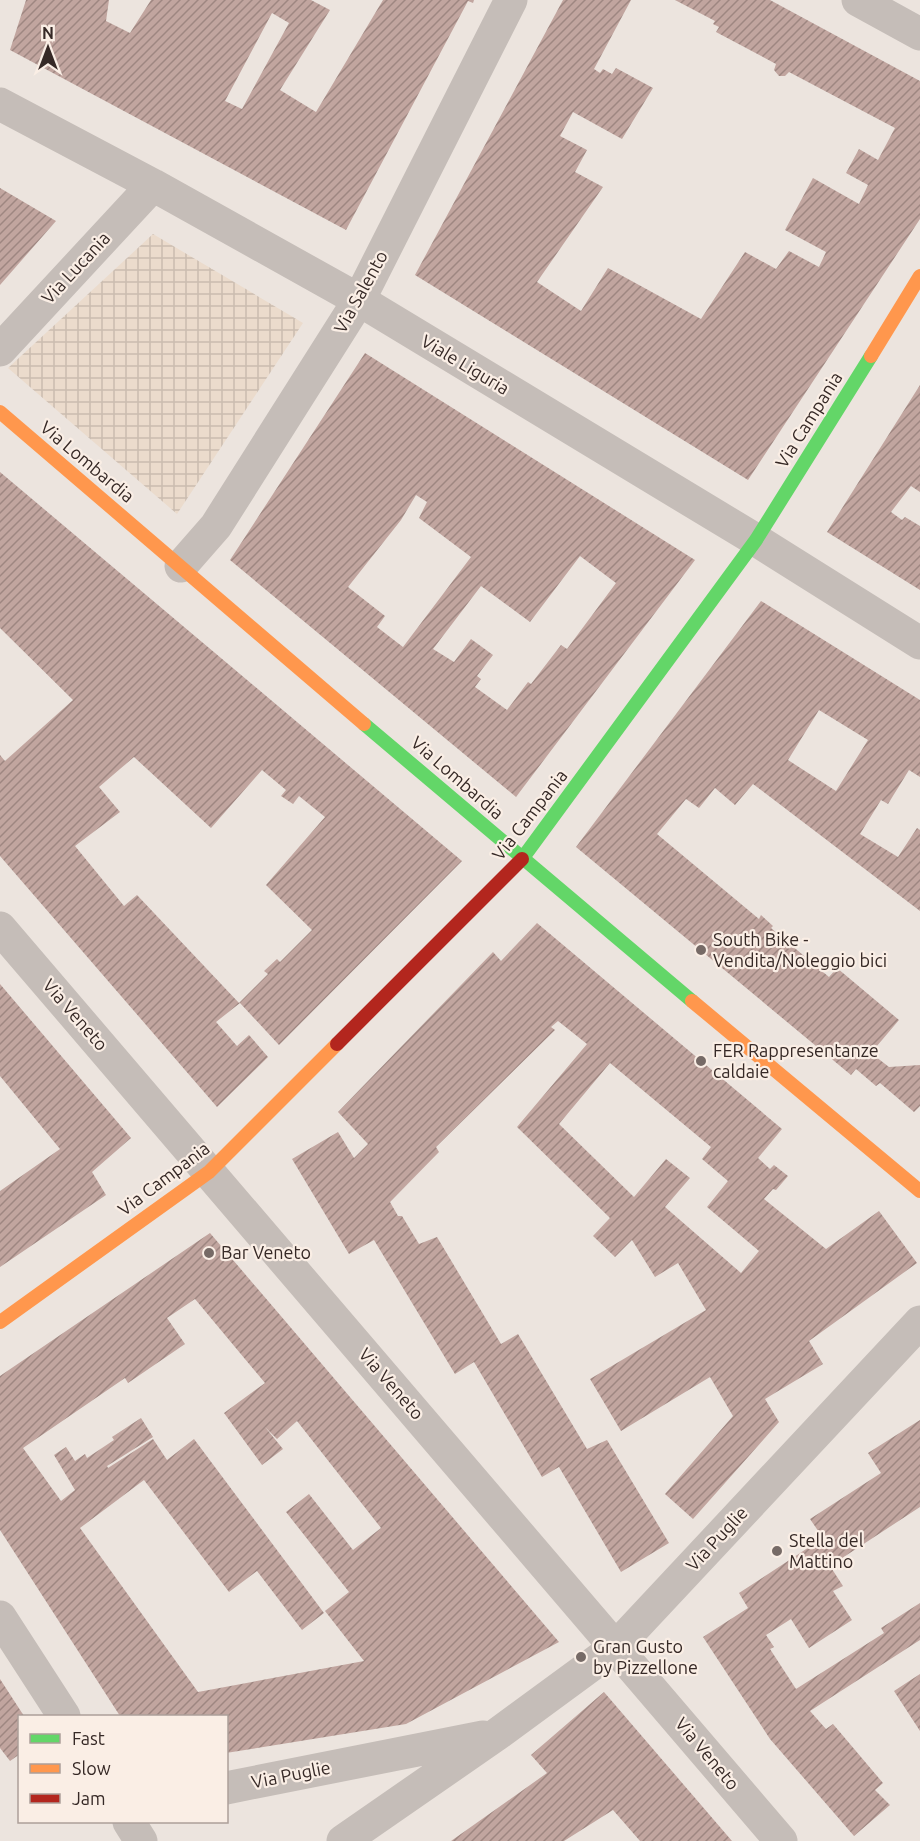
<svg xmlns="http://www.w3.org/2000/svg" width="920" height="1841" viewBox="0 0 920 1841" font-family="Ubuntu,sans-serif">
<style>
.plaza{fill:url(#plaza-grid)}
.building{fill:url(#building-hatch);fill-rule:evenodd}
.lines{fill:none;stroke-linecap:round;stroke-linejoin:round}
.street{stroke:#c5bdb8;stroke-width:33}
.fast{stroke:#63d668;stroke-width:14}
.slow{stroke:#ff974d;stroke-width:14}
.jam{stroke:#b3261e;stroke-width:14}
.poi-dot{fill:#766a66;stroke:#faeee5;stroke-width:2}
.labels{text-anchor:middle;stroke-width:4.5;stroke-linejoin:round;paint-order:stroke}
.street-label{font-size:18px;fill:#362926;stroke:#faeee5}
.poi-label{font-size:18px;fill:#362926;stroke:#faeee5;text-anchor:start}
</style>
<defs>
<pattern id="plaza-grid" width="8" height="8" patternUnits="userSpaceOnUse" patternTransform="scale(1.5)"><rect width="8" height="8" fill="#ebdbcc"/><path d="M0 4h8M4 0v8" fill="none" stroke="#cabcaf"/></pattern>
<pattern id="building-hatch" width="6" height="6" patternUnits="userSpaceOnUse" patternTransform="scale(1.5)"><rect width="6" height="6" fill="#c1a59f"/><path d="M-1 1l2-2M0 6l6-6M5 7l2-2" fill="none" stroke="#9e8681"/></pattern>
</defs>
<rect width="100%" height="100%" fill="#ece4de"/>
<path class="plaza" d="M153,234L303,323L177,514L8,368Z"/>
<path class="building" d="M26,0H109L106,21L130,33L151,0H311L330,10L280,90L316,112L383,0H474L473,3L468,1L346,230L10,50ZM272,13L289,23L242,109L225,101Z
M563,0H631L594,69L600,73L603,69L612,74L616,68L653,88L622,139L573,112L560,136L587,150L575,172L603,187L537,282L581,311L608,268L701,319L745,252L776,269L789,251L819,267L826,252L785,230L813,178L859,204L868,185L846,173L859,149L878,160L895,128L789,72L785,76H779L774,70L776,64L716,32L719,27L713,24L715,21L675,0H770L920,81V219L748,480L415,275Z
M0,188L56,221L0,285Z
M365,353L695,560L516,797L230,560ZM416,495L427,502L419,518L471,557L403,647L377,627L385,616L348,587L401,520ZM580,556L616,583L567,649L561,645L531,684L528,682L507,710L475,687L481,679L477,676L493,655L471,639L454,662L433,649L481,586L530,622Z
M920,385V492L911,486L891,512L902,520L905,517L920,526V590L827,532Z
M0,472L462,861L279,1045L240,1003L216,1022L237,1046L249,1035L268,1057L217,1107L0,856V755L5,761L73,700L0,628ZM134,757L211,828L262,770L286,790L281,796L293,804L299,796L325,817L266,885L312,930L280,962L277,959L264,971L268,974L239,1003L137,895L124,906L75,846L120,812L99,787Z
M761,601L920,700V777L909,770L888,804L881,800L860,834L898,857L917,828L920,830V911L753,784L735,805L715,788L699,808L686,799L657,834L759,919L761,915L773,926L771,928L829,977L837,968L899,1020L871,1053L889,1067L920,1065V1106L914,1112L880,1083L876,1086L856,1069L851,1075L576,847ZM819,710L868,740L836,791L788,760Z
M537,923L782,1129L758,1158L770,1169L774,1165L788,1176L776,1190L773,1189L764,1199L826,1249L879,1211L917,1263L809,1341L823,1364L765,1399L779,1422L693,1519L665,1494L733,1416L710,1377L621,1431L590,1379L706,1310L678,1263L655,1277L632,1240L615,1257L593,1236L610,1218L517,1127L587,1044L558,1021L551,1027L555,1030L436,1147L439,1152L390,1202L398,1216H402L419,1244L437,1237L501,1344L518,1334L587,1449L607,1440L669,1543L621,1572L559,1467L542,1477L474,1362L455,1374L374,1240L349,1254L292,1159L338,1132L354,1158L368,1144L338,1112L493,952L501,961ZM610,1063L711,1147L702,1159L728,1181L707,1207L759,1251L741,1273L665,1207L690,1178L666,1159L634,1197L559,1124Z
M0,984L131,1138L92,1172L106,1195L0,1267V1191L60,1149L0,1076Z
M210,1233L559,1642L406,1724L226,1753V1716H120L0,1530V1376ZM195,1299L265,1383L224,1413L262,1465L283,1449L265,1427L277,1439L297,1421L381,1528L353,1550L309,1494L286,1512L349,1592L325,1611L364,1661L198,1692L80,1528L144,1480L229,1592L257,1571L302,1630L324,1613L194,1439L167,1460L153,1439L108,1468L107,1466L153,1437L141,1418L112,1437L114,1440L87,1458L85,1454L75,1461L66,1447L54,1455L75,1490L61,1501L23,1448L125,1378L128,1383L185,1344L167,1318Z
M920,1420V1507L830,1566L843,1586L833,1591L852,1620L809,1648L791,1619L766,1635L774,1647L770,1649L796,1689L884,1633L881,1628L920,1603V1640L810,1711L826,1729L833,1724L883,1783L875,1790L890,1805L854,1836L770,1739L703,1637L748,1608L739,1593L823,1538L810,1519L881,1473L868,1453Z
M920,1674V1731L894,1691Z
M0,1679L24,1716H20V1754L10,1761L0,1748Z
M604,1692L732,1841H640L613,1810L564,1841H451L547,1773L531,1755Z"/>
<g class="lines">
<path class="street" d="M858,0L920,34
M0,104L153,185L359,300L756,540L920,643
M0,350L153,185
M181,566L216,526L359,300L511,0
M0,928L781,1841
M0,1617L64,1716
M226,1788L483,1737
M129,1822L141,1841
M343,1841L496,1735L616,1647L920,1322"/>
<path class="fast" d="M364,724L692,1001
M522,859L756,540L871,356"/>
<path class="slow" d="M871,356L920,276
M0,412L364,724
M692,1001L920,1191
M0,1322L209,1172L337,1044"/>
<path class="jam" d="M337,1044L522,859"/>
</g>
<g class="poi-dot">
<circle cx="701" cy="950" r="6"/>
<circle cx="701" cy="1061" r="6"/>
<circle cx="209" cy="1253" r="6"/>
<circle cx="777" cy="1551" r="6"/>
<circle cx="581" cy="1657" r="6"/>
</g>
<g class="labels">
<g class="street-label">
<text transform="translate(76 268) rotate(-47)" y="6">Via Lucania</text>
<text transform="translate(361 292) rotate(-61)" y="6">Via Salento</text>
<text transform="translate(465 365) rotate(31)" y="6">Viale Liguria</text>
<text transform="translate(809 420) rotate(-58)" y="6">Via Campania</text>
<text transform="translate(87 462) rotate(40)" y="6">Via Lombardia</text>
<text transform="translate(457 778) rotate(41)" y="6">Via Lombardia</text>
<text transform="translate(530 815) rotate(-52)" y="6">Via Campania</text>
<text transform="translate(75 1015) rotate(49)" y="6">Via Veneto</text>
<text transform="translate(164 1179) rotate(-37)" y="6">Via Campania</text>
<text transform="translate(391 1384) rotate(49)" y="6">Via Veneto</text>
<text transform="translate(717 1539) rotate(-47)" y="6">Via Puglie</text>
<text transform="translate(707 1754) rotate(50)" y="6">Via Veneto</text>
<text transform="translate(291 1775) rotate(-11)" y="6">Via Puglie</text>
</g>
<g class="poi-label">
<text x="713" y="946">South Bike -<tspan x="713" dy="21">Vendita/Noleggio bici</tspan></text>
<text x="713" y="1057">FER Rappresentanze<tspan x="713" dy="21">caldaie</tspan></text>
<text x="221" y="1259">Bar Veneto</text>
<text x="789" y="1547">Stella del<tspan x="789" dy="21">Mattino</tspan></text>
<text x="593" y="1653">Gran Gusto<tspan x="593" dy="21">by Pizzellone</tspan></text>
</g>
</g>
<rect x="18" y="1715" width="210" height="108" fill="#faeee5" stroke="#ac9f99" stroke-width="1.5"/>
<rect x="30" y="1734" width="30" height="9" fill="#63d668" stroke="#ac9f99" stroke-width="1.5"/>
<text x="72" y="1745" font-size="18" fill="#362926">Fast</text>
<rect x="30" y="1764" width="30" height="9" fill="#ff974d" stroke="#ac9f99" stroke-width="1.5"/>
<text x="72" y="1775" font-size="18" fill="#362926">Slow</text>
<rect x="30" y="1794" width="30" height="9" fill="#b3261e" stroke="#ac9f99" stroke-width="1.5"/>
<text x="72" y="1805" font-size="18" fill="#362926">Jam</text>
<g transform="translate(48 48)" stroke="#faeee5" stroke-width="4.5" paint-order="stroke">
<path d="M0-4.5L10 22L0 15L-10 22Z" fill="#362926"/>
<text y="-9" font-size="16" font-weight="bold" text-anchor="middle" fill="#362926">N</text>
</g>
</svg>
